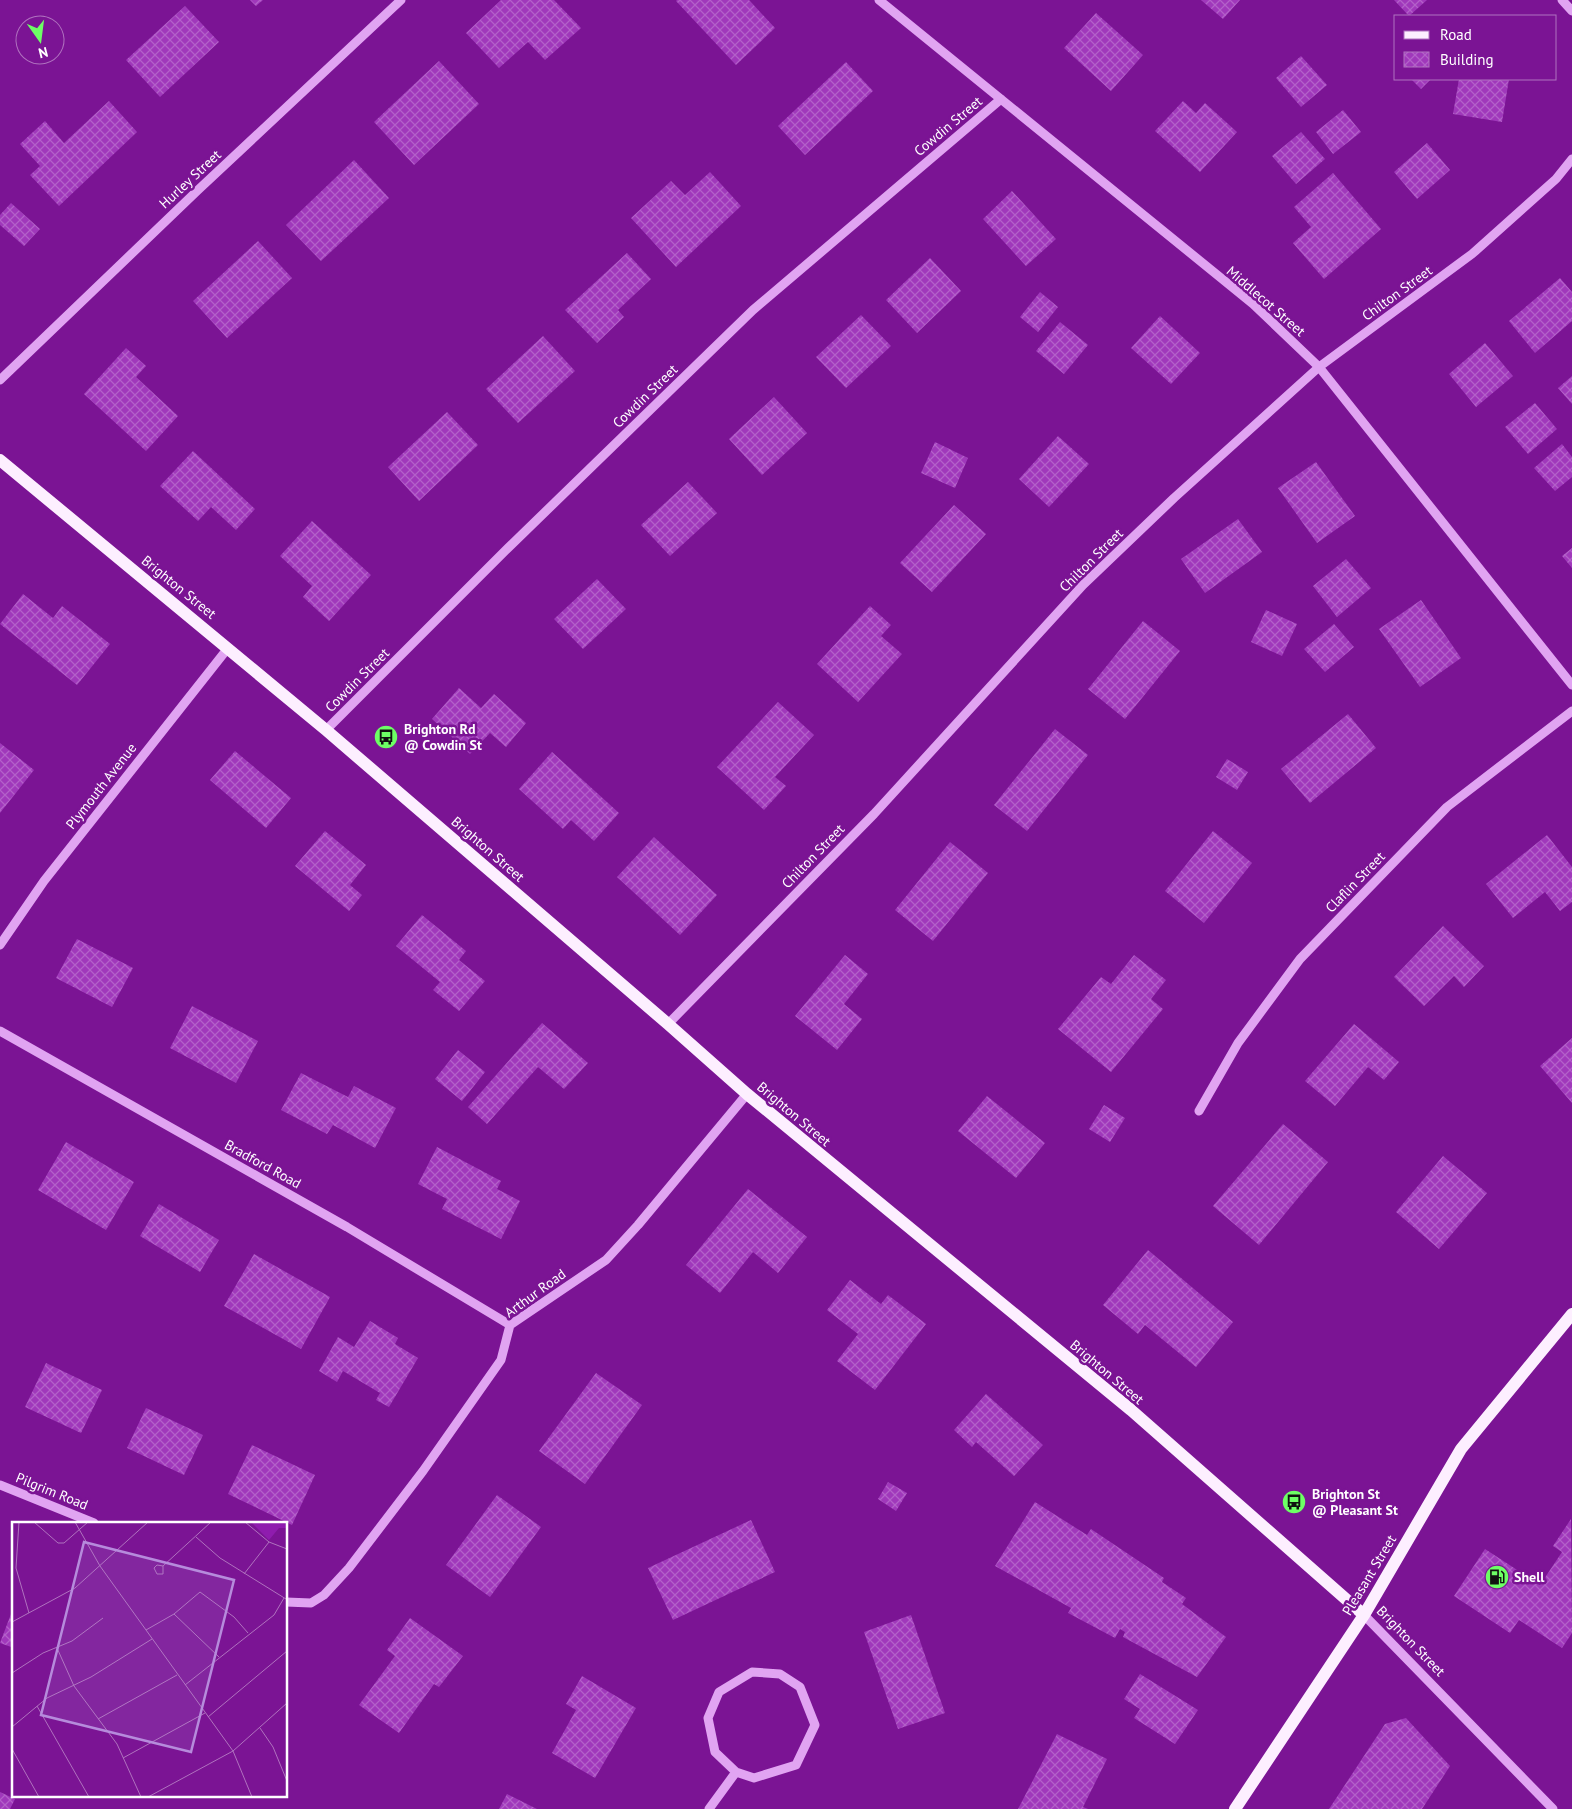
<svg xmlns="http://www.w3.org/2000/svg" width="1572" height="1809" viewBox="0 0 1572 1809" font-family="'PT Sans',sans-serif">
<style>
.building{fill:url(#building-cross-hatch)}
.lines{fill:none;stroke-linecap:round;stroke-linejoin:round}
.minor{stroke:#e1a4f2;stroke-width:9}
.major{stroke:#fdefff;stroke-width:12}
.labels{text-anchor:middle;stroke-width:5;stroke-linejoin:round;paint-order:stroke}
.street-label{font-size:14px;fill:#fff;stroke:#7b1494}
.poi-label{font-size:14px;font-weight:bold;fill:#fff;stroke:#7b1494;text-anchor:start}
.inset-road{fill:none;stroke:#b072bf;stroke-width:1}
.view{fill:#b68bdc;fill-opacity:0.15;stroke:#b68bdc;stroke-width:2.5}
.inset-edge{fill:none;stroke:#fff;stroke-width:2.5}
</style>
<defs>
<pattern id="building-cross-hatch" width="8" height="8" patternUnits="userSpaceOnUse" patternTransform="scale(1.25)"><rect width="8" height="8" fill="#a038bb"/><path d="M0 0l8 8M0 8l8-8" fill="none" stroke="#b360c9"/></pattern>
</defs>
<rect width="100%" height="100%" fill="#7b1494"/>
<path class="building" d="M250,0H263L256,6Z
M501,0H554L581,28L545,60L528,42L499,68L466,33Z
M677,0H749L775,28L736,65L676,1Z
M1201,0H1240L1223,19Z
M1394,0H1427L1409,16Z
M185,6L219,42L160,97L126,60Z
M1096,13L1143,55L1111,91L1064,48Z
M1301,56L1327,85L1301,107L1276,78Z
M439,61L479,104L414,165L374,122Z
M846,62L873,91L805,155L778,126Z
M1411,79H1431L1421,89Z
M1459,79H1509L1502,122L1453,114Z
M109,101L137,132L59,206L30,175L40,166L20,144L45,121L64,143Z
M1183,101L1196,113L1205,103L1237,132L1200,172L1155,131Z
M1343,110L1361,132L1333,154L1316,132Z
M1301,132L1325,159L1296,184L1272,156Z
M1427,143L1450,170L1417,199L1394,172Z
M354,160L389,198L321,261L286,225Z
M710,172L741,206L676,267L631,218L671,181L685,195Z
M1333,173L1381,229L1324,279L1293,243L1311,227L1294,207Z
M1012,191L1056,239L1026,266L983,219Z
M11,203L40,229L24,246L0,225V215Z
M258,241L292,278L227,338L193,301Z
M627,253L651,279L618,310L624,317L597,343L565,310Z
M930,258L961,291L917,333L886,300Z
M1560,278L1572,292V321L1535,353L1509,321Z
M1040,292L1058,307L1038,332L1020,317Z
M861,315L891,346L846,388L816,357Z
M1160,316L1200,353L1171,384L1131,348Z
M1060,322L1088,345L1064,374L1036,351Z
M543,336L575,371L518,423L486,389Z
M1485,343L1513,376L1476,407L1449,374Z
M126,348L146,366L136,377L178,416L146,451L84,394Z
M1572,376V404L1558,388Z
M774,397L807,433L762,475L729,439Z
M1535,403L1557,429L1528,454L1505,427Z
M447,412L478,445L419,501L388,467Z
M1058,436L1089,464L1049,507L1019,479Z
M935,442L968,458L955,488L921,473Z
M1562,444L1572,457V477L1555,491L1534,468Z
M193,451L255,509L236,530L211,507L198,521L160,486Z
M1316,462L1355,516L1317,543L1278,488Z
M688,482L717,513L670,556L641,525Z
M954,505L986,534L932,592L900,563Z
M1238,519L1262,552L1205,593L1181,559Z
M312,521L371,575L329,621L303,597L312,586L280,556Z
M1572,548V568L1562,556Z
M1346,559L1371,588L1337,617L1313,586Z
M597,579L626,609L583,649L554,619Z
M23,594L53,618L62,606L110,644L77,685L0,624Z
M1421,600L1461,658L1420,687L1379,629Z
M870,606L891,625L881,636L902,654L858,702L817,664Z
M1266,610L1297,624L1282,656L1251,642Z
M1143,621L1180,651L1125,719L1088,689Z
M1334,624L1354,647L1325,672L1304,649Z
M459,688L481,708L494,694L526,723L506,747L490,733L470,754L432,719Z
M778,702L814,735L775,777L786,786L764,810L717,767Z
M1348,714L1376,748L1310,803L1281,769Z
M1055,729L1088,755L1027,831L994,805Z
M0,743L34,770L0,813Z
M235,751L291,798L266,828L210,780Z
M552,752L619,813L594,841L571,820L563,829L519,789Z
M1227,759L1248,772L1237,790L1216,777Z
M325,831L366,865L350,885L362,895L349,911L295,866Z
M1213,831L1252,863L1204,923L1165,891Z
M1547,835L1572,867V902L1560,911L1545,892L1513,918L1486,884Z
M654,837L717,895L680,935L617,877Z
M950,842L988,873L933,941L895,910Z
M422,915L466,951L459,960L485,981L459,1011L433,990L440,982L396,946Z
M1443,926L1484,966L1464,987L1454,976L1424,1006L1394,977Z
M77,939L133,968L112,1007L56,978Z
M845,955L868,974L844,1004L862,1019L837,1050L795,1016Z
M1134,955L1166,980L1151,999L1163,1009L1111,1072L1058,1029L1101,977L1111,984Z
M192,1006L258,1041L236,1083L170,1048Z
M542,1023L588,1063L564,1089L538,1067L487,1124L468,1107Z
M1354,1024L1399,1062L1384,1080L1368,1067L1335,1106L1305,1081Z
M1572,1038V1103L1540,1066Z
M458,1050L485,1072L462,1101L435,1079Z
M301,1073L348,1097L354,1086L396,1108L375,1148L333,1125L327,1134L281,1110Z
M987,1096L1045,1143L1016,1178L958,1131Z
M1104,1105L1125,1118L1110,1142L1089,1129Z
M1283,1124L1328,1162L1259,1245L1213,1206Z
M66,1142L134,1182L106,1230L38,1190Z
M437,1147L501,1181L497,1189L520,1201L501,1239L442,1209L447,1199L418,1184Z
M1443,1156L1487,1193L1439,1249L1396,1212Z
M748,1189L807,1237L778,1273L753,1252L720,1293L686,1265Z
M159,1204L219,1240L200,1272L140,1236Z
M1148,1250L1233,1322L1196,1367L1145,1325L1138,1334L1103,1305Z
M254,1254L330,1297L301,1349L224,1306Z
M850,1280L881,1304L888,1295L926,1324L875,1390L837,1361L858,1334L827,1310Z
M370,1321L398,1338L395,1344L418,1358L389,1407L376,1400L380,1393L343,1371L337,1382L319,1371L338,1337L354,1347Z
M46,1363L102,1390L81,1433L25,1407Z
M596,1373L642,1405L585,1484L539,1451Z
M986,1394L1043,1445L1014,1476L976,1442L972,1447L954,1430Z
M146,1408L203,1435L184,1475L127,1448Z
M252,1445L315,1475L292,1525L228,1494Z
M888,1482L907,1493L896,1511L878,1499Z
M497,1495L541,1527L490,1597L446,1565Z
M1035,1502L1087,1535L1091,1529L1164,1578L1162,1582L1186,1598L1182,1604L1226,1637L1197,1677L1123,1637L1125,1632L1120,1629L1115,1638L1068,1613L1071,1608L995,1566Z
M1571,1519L1572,1633L1562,1648L1519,1620L1510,1633L1454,1596L1485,1549L1540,1585L1562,1552L1553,1546Z
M751,1520L775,1572L673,1620L648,1568Z
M14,1606V1648L0,1643Z
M911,1615L945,1713L898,1729L864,1632Z
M410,1618L463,1656L439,1687L434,1684L399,1733L359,1705L395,1656L387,1650Z
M1140,1674L1198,1710L1175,1744L1134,1718L1140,1709L1124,1699Z
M582,1676L636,1708L595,1778L552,1753L576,1710L566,1704Z
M1406,1718L1450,1766L1422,1809H1329L1385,1724Z
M1057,1734L1107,1759L1083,1807L1088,1809H1018Z
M0,1792L15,1799L10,1809H0Z
M507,1794L537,1809H499Z"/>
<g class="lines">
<path class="minor" d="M879,0L1253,304L1319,367L1572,685
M1562,0L1572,11
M0,380L198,190L401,0
M326,730L508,548L753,310L1001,99
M0,945L44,881L228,648
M668,1024L874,814L1083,585L1174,498L1319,367L1472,254L1556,179L1572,159
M0,1031L347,1227L510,1325
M1199,1111L1238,1043L1300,959L1447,807L1572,711
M0,1485L94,1523
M286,1602L311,1603L324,1595L349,1568L423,1471L501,1360L510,1325L606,1260L638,1225L747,1094
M1364,1615L1553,1809
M752,1672L780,1674L800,1687L815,1725L796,1765L754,1778L736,1772L715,1752L708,1718L719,1692Z
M709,1809L736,1772"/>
<path class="major" d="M0,460L326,730L668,1024L747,1094L1131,1410L1364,1615
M1235,1809L1364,1615L1461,1449L1572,1314"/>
</g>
<defs>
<g id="bus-disc" transform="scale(1.25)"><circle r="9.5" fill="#6dff65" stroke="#7b1494"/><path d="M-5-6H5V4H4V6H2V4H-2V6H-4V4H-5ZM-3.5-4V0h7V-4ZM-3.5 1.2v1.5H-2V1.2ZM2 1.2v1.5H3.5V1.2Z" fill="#111"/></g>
<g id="fuel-disc" transform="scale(1.25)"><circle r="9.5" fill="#6dff65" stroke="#7b1494"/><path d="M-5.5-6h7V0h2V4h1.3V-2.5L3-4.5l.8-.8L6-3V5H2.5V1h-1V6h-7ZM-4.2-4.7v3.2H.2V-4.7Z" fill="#111"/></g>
</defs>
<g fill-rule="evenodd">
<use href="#bus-disc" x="386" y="737"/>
<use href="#bus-disc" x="1294" y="1502"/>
<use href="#fuel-disc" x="1497" y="1577"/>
</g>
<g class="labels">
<g class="street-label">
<text transform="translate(948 126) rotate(-40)" y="5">Cowdin Street</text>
<text transform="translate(190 179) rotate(-43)" y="5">Hurley Street</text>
<text transform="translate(1397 293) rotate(-36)" y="5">Chilton Street</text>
<text transform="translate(1266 301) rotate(41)" y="5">Middlecot Street</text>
<text transform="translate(645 396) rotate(-44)" y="5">Cowdin Street</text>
<text transform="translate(1091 560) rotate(-45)" y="5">Chilton Street</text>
<text transform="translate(179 587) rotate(39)" y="5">Brighton Street</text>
<text transform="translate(357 680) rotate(-45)" y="5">Cowdin Street</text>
<text transform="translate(101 786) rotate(-52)" y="5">Plymouth Avenue</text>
<text transform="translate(488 849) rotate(41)" y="5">Brighton Street</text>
<text transform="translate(813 856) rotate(-46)" y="5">Chilton Street</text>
<text transform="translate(1355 882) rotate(-46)" y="5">Claflin Street</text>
<text transform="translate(794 1114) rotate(40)" y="5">Brighton Street</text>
<text transform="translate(263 1164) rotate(29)" y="5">Bradford Road</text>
<text transform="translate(535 1293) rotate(-36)" y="5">Arthur Road</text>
<text transform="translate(1107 1372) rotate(40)" y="5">Brighton Street</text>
<text transform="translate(52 1491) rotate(22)" y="5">Pilgrim Road</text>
<text transform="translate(1369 1575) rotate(-59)" y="5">Pleasant Street</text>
<text transform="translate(1411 1641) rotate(46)" y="5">Brighton Street</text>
</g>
<g class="poi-label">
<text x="404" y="734">Brighton Rd<tspan x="404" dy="16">@ Cowdin St</tspan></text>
<text x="1312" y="1499">Brighton St<tspan x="1312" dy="16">@ Pleasant St</tspan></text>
<text x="1514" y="1582">Shell</text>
</g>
</g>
<g transform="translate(12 1522)">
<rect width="275" height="275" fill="#7b1494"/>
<path d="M239,0H275V6H267L257,18Z" fill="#8f1cae"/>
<path class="inset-road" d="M7,0L4,46L17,91M22,0L46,21H52L76,0M63,0L88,44M233,0L257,20L275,27M184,15L208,36L274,77M88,44L221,229L240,275M151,44V52H145L142,46L145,43L151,44L199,0M232,52L257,20M162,92L207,135M0,100L63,66L136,0M134,108L162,92L188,70L222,95L236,111M45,126L62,164L105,222L129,275M0,151L31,131L60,119L91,96M173,163L262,93L272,76M25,184L77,275M196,195L275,129M86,197L165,153M0,205L35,176L79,155L140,117M248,206L261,225L275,259M0,227L27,275M111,236L193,191M136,275L221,229L275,181"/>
<path class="view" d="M72,20L222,58L179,230L29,193Z"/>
<rect width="275" height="275" class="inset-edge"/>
</g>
<rect x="1394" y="15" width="162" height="65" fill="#7b1494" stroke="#b072bf"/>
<rect x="1404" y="31" width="25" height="8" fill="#fdefff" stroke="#b072bf"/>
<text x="1440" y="40" font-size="15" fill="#ffffff">Road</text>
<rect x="1404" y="52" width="25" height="15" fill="url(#building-cross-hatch)" stroke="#b072bf"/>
<text x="1440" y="65" font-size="15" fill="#ffffff">Building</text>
<g transform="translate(40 40) rotate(166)"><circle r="24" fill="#7b1494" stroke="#b072bf"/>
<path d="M0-4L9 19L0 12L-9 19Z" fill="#6dff65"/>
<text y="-8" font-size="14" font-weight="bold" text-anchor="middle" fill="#ffffff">N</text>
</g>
</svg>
